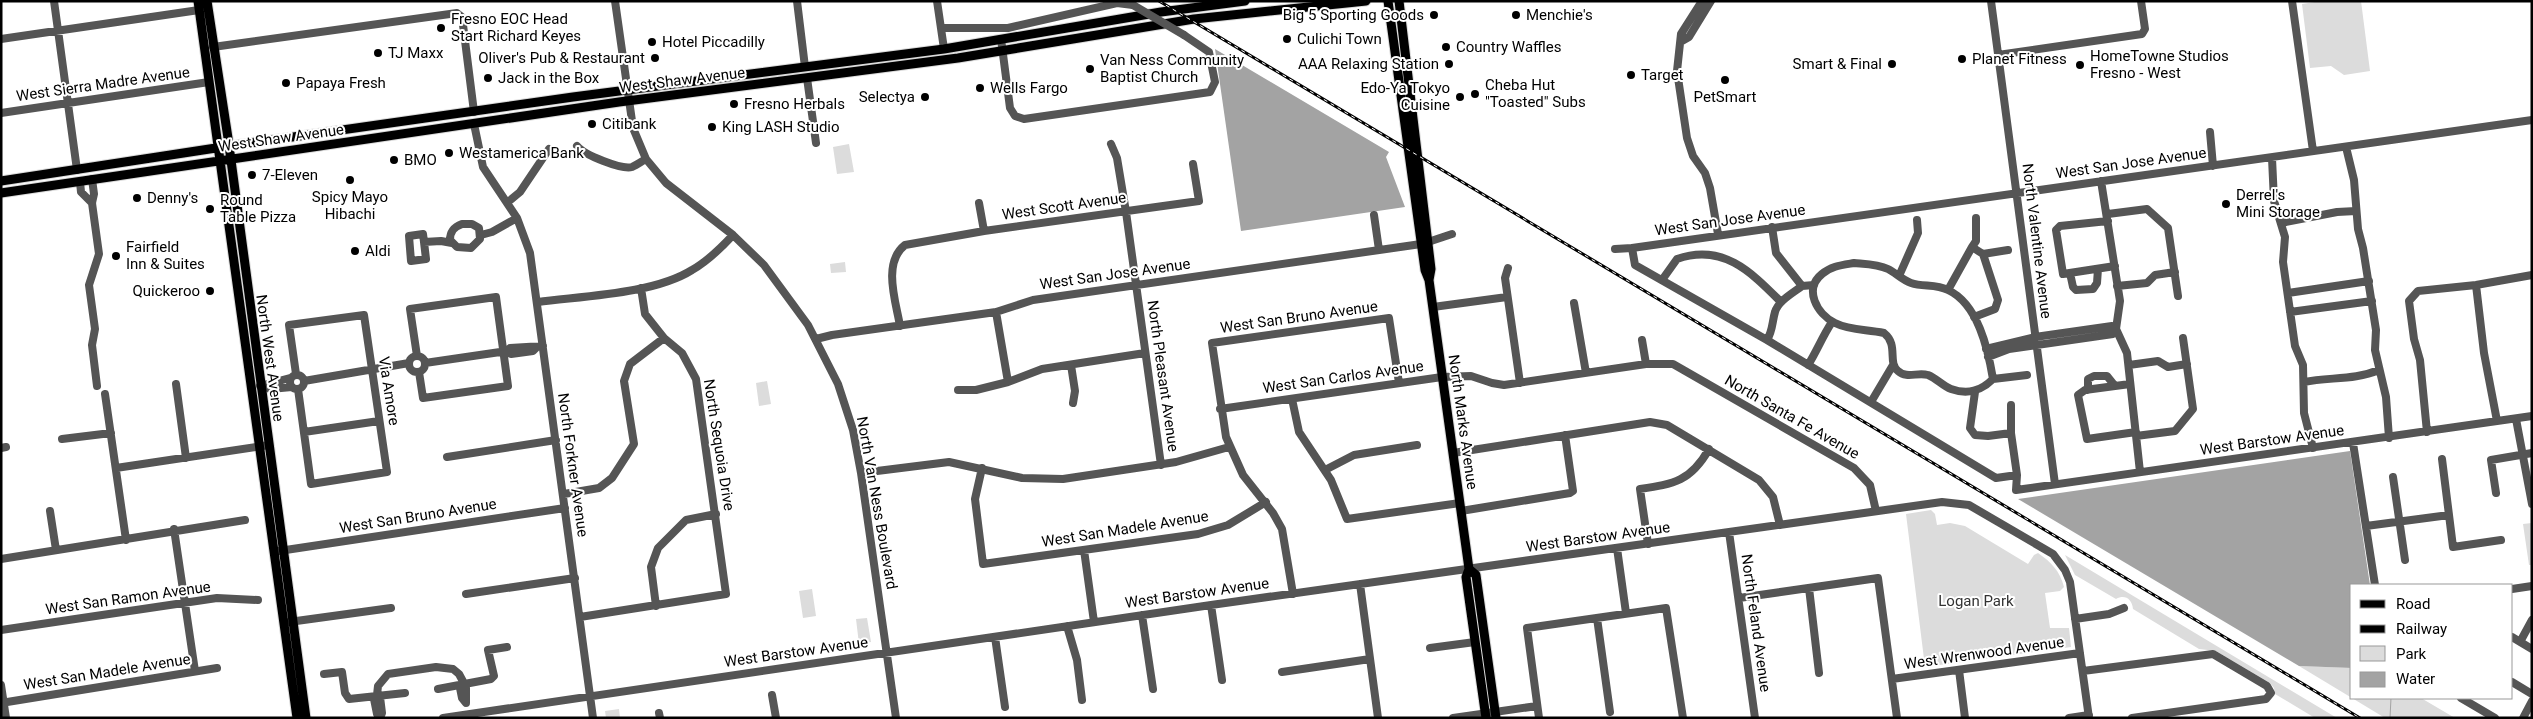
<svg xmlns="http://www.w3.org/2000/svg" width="2533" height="719" viewBox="0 0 2533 719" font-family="Roboto,sans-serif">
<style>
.green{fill:#dcdcdc}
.water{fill:#a3a3a3}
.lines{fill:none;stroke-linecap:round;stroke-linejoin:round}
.stream{stroke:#a3a3a3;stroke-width:1}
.major-casing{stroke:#dbdbdb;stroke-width:11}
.minor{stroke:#555;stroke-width:8}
.major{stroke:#000;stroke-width:9}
.rail-casing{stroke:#000;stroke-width:3}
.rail{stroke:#fff;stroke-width:1;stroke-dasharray:4;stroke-linecap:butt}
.minor-bridge{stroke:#555;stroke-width:8}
.poi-dot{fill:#000;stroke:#fff;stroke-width:2}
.labels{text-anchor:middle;stroke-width:4;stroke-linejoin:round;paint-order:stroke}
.poi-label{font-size:15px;fill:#000;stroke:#fff;text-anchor:start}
.street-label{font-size:15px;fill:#000;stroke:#fff}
.park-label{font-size:15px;fill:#333;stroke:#fff}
</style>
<rect width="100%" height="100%" fill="#fff"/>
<path class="green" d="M2321,1H2361L2370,71L2344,75L2331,66L2310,68L2302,4Z
M849,144L854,172L837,174L833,147Z
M845,262L846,272L831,273L830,264Z
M767,381L771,404L759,406L756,383Z
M1931,510L1935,514L1937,525L1950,523L1965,526L2028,564L2034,555L2038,553C2051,562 2060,571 2064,587L2060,591L2045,593L2050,628H2069L2071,647L1925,667L1906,514Z
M2532,523V565H2529L2523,524Z
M2065,555L2337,718H2315L2275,694L2274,688L2270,683L2216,651L2199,649L2133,609C2132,599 2125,594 2116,599L2075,575Z
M812,589L816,616L803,618L799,591Z
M867,618L871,642L859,644L856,619Z
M2299,666L2352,668V698Z
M2352,698H2421L2455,718H2385Z
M619,709L620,718H606L605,711Z"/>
<path class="water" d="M1215,49L1389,152L1386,157L1405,207L1241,231Z
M2350,451L2370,585H2352V668L2299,666L2018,499Z"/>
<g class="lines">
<path class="stream" d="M2390,718L2391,698"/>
<g class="major-casing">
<path id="major" d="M198,1L297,718
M207,1L228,138L306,718
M1388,1L1425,270L1429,280
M1399,1L1431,269L1429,280L1469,569L1466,577L1486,718
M1,181L229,146L573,97L944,49L1161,12L1245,1
M1,193L619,102L958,58L1194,19L1366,1
M1469,569L1476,575L1496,718"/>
</g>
<path class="minor" d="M54,1L77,170
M615,1L633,128L646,159L666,183L733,235L764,265L808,325L838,384L853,430L861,473L896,718
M797,1L805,67
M937,1L944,49
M1702,1L1681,34L1677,71L1687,138L1693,156L1705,173L1710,188L1718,234
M1991,1L2055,484
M2292,1L2313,151
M941,28H1008L1117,3L1133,5
M1,39L199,10
M1001,39L1010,108L1015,116L1024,119L1210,92L1215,82L1209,52L1184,35
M1682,41L1689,37L1711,1
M213,47L457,13L462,17L474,112
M1998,55L2142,34L2145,29L2141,1
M807,78L816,143
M1,113L209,82
M474,124L483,167L517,218L530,253L593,718
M2210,132L2213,166
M1111,144L1117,158L1126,212L1161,465
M577,146C584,155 622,170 632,167C637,165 642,161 646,159
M2346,147L2354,180L2358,229L2363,248L2376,330L2375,350L2386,397L2389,438
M2272,158L2274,201L2285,237L2283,262L2295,346L2303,365L2304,413L2313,448
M92,179L94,194L92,203L99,254L89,285L95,329L92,345L97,386
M2101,181L2120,301L2116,329L2127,353L2140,472
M80,182L81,192L92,203
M508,202L520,192L549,149
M979,203L984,231
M2108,214L2147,209L2168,228L2178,296
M1374,215L1379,250
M2108,221L2060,226L2056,230L2063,274L2115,266
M2281,223L2337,212L2356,211
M462,224H472L479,228L480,239L471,248L457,247L450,240C450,231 454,227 462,224Z
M1772,227L1776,253L1802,286L1814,285
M481,235L492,232L517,218
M424,242L423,234L409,236L411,261L426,259L424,242L441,241L452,243
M1428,242L1452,234
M1972,247L1976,241V218
M1632,248L1635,265L1767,340L1996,478L2017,475L2011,433L1988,436L1975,435L1970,428L1975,392
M1615,249L1632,248L2532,120
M1983,254L2008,250
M1854,263C1865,264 1878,264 1888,269C1896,273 1902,280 1911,283C1923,287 1936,284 1948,290C1978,304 1988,349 1993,379C1981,391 1968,395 1951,389C1943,386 1936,378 1928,375C1917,372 1907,379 1898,371C1887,362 1899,345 1884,333C1867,329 1851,331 1835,323C1817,314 1803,289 1822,274C1831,266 1842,265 1854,263Z
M1508,268L1505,278L1520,383
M2070,273L2073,287L2076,290L2093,289L2097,283L2098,269
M1899,276L1918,233L1917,220
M1662,280L1677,259C1723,243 1751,272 1781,302
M2476,285L2484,353L2497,421
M2117,286L2147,283L2155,275L2175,272
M1948,290L1972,247L1983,254L1998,300L1995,309L1974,317
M2288,293L2369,281
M538,302C583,296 654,294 692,270C708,261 721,248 733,235
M1574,303L1586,373
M1433,307L1507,297
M996,312L1008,382
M2290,312L2372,301
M900,326C896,302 882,263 905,245L984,231L1199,201L1193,164
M816,339L832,335L996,312L1033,300L1421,244
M1642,340L1646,364
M1767,340C1773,330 1772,322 1775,312C1778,301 1793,293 1802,286
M1986,349L2035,337L2112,326L2116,329L2113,334L2009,349L1988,357
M507,351L511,354L533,351L537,347
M417,356L410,309L496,297L508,386L423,398L419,372
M409 364a8 8 0 1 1 16 0a8 8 0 1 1-16 0Z
M425,363L507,351L510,348L543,346
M1071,365L1075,391L1073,403
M1808,365C1817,351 1822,337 1832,322
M2129,365L2158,361L2168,367L2187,364
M296,374L289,325L364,315L387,472L311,484L298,389
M290 382a7 7 0 1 1 14 0a7 7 0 1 1-14 0Z
M1993,379L2027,375
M304,381L409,363
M2304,382C2330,377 2355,380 2379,370
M176,384L186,458
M2130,384L2085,390L2078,395L2087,439L2136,432
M260,386L290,378
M265,386L270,389L292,387
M958,390H976L1008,382L1042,369L1145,353
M2088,390V379L2094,376H2107L2115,386
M105,394L126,540
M1292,399L1299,432L1331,480L1347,519L1460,503
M1871,402L1893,365
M1220,409L1442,377L1471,376L1492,383L1504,385L1646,364H1673L1854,468L1870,485L1876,511
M2516,419L2532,504
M304,432L379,421
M2427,432L2420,360L2414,339L2409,301L2418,291L2476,285L2532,275
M2011,433V405
M2136,436L2175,431L2193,409L2183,338
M62,439L111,433
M2353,443L2375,585
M1,448L6,447
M1453,453L1650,422L1667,425L1759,480L1773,497L1780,525
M447,457L556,440
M2442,459L2453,547L2501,540
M116,468L269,445
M982,468L975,499L983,564L1198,534L1228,525L1266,502
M1325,470L1354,455L1417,445
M861,473L949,462L1022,478L1063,479L1176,462L1229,447
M2017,475L2016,490L2532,416
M2393,477L2405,560
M2496,493L2491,460L2532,453
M564,494L599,488L612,478L634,444L624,381L630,364L664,338
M50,511L56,550
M1461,511L1570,493L1573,491L1565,435
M2366,526L2449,515
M174,529L195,671
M1729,532L1755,718
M1648,544L1640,489C1674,484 1691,481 1709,449
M1617,548L1626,613
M1084,550L1094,622
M279,551L565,508
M1,559L245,520
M1360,584L1378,718
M1809,588L1819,673
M2512,589L2532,586
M466,594L575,578
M1293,594L1282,529L1273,513L1243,475L1226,437L1212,343L1389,318L1399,383
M1739,598L1878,578L1897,718
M1211,605L1222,680
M656,606L651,567L658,548L686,520L716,514
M1142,615L1153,689
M580,617L726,594L696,379L682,353L664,338L645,314L641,288
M1597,618L1610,712
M2075,619L2109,614L2124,608
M289,622L391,608
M1067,626L1077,660L1082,700
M1,630L217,598L258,600
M995,637L1005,707
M2512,637L2532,649
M2520,642L2532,620
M1430,648L1475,642
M1959,670L1965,718
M2083,671L2213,654L2267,686L2271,693L2266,699L2132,718
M1282,672L1370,659
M324,674L342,672L345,693L349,699L405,693
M1892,679L2080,653
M2512,682L2532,694
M1,685L6,718
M438,689L491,679L494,676L488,650L507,647
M377,695L378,686L388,674L436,667L453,669L459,674L466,687V703L462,698L460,688L463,683
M772,695L776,718
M2461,698L2495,718
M1,703L217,668
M659,713L660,718
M380,714H377L374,699L377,695L380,697L382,713L380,718
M443,718L1211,605L1942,502L1969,505L2053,554L2065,570L2070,582L2089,718
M1453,718L1537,706
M1539,718L1527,628L1666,608L1683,718
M2069,718L2089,715
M2523,718L2532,701"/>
<use href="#major" class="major"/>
<g class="rail-casing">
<path id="rail" d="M1159,1L2360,718"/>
</g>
<use href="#rail" class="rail"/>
<path class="minor-bridge" d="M1133,5L1184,35"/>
</g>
<g class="poi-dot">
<circle cx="1434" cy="15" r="5"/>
<circle cx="1516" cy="15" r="5"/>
<circle cx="441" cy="28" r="5"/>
<circle cx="1287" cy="39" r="5"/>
<circle cx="652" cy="42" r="5"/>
<circle cx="1446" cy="47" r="5"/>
<circle cx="378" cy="53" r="5"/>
<circle cx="655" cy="58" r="5"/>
<circle cx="1962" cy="59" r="5"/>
<circle cx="1449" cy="64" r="5"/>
<circle cx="1892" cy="64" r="5"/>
<circle cx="2080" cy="65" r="5"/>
<circle cx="1090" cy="69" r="5"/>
<circle cx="1631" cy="75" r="5"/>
<circle cx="488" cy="78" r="5"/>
<circle cx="1725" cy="80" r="5"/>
<circle cx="286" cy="83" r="5"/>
<circle cx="980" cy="88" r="5"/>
<circle cx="1475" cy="94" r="5"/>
<circle cx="925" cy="97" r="5"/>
<circle cx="1460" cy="97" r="5"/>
<circle cx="734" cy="104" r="5"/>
<circle cx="592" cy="124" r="5"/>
<circle cx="712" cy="127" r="5"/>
<circle cx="449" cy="153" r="5"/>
<circle cx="394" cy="160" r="5"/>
<circle cx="252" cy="175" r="5"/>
<circle cx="350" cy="180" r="5"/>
<circle cx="137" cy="198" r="5"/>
<circle cx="2226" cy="204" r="5"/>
<circle cx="210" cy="209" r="5"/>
<circle cx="355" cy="251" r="5"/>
<circle cx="116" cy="256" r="5"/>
<circle cx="210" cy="291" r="5"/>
</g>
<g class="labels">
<g class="poi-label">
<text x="1424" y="20" text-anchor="end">Big 5 Sporting Goods</text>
<text x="1526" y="20">Menchie's</text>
<text x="451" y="24">Fresno EOC Head<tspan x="451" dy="17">Start Richard Keyes</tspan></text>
<text x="1297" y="44">Culichi Town</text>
<text x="662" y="47">Hotel Piccadilly</text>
<text x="1456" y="52">Country Waffles</text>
<text x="388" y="58">TJ Maxx</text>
<text x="2090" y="61">HomeTowne Studios<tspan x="2090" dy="17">Fresno - West</tspan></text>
<text x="645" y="63" text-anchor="end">Oliver's Pub &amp; Restaurant</text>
<text x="1972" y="64">Planet Fitness</text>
<text x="1100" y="65">Van Ness Community<tspan x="1100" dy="17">Baptist Church</tspan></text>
<text x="1439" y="69" text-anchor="end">AAA Relaxing Station</text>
<text x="1882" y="69" text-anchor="end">Smart &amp; Final</text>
<text x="1641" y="80">Target</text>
<text x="498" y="83">Jack in the Box</text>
<text x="296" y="88">Papaya Fresh</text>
<text x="1485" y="90">Cheba Hut<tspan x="1485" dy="17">"Toasted" Subs</tspan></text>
<text x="990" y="93">Wells Fargo</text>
<text x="1450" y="93" text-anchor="end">Edo-Ya Tokyo<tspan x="1450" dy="17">Cuisine</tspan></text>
<text x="915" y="102" text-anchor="end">Selectya</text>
<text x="1725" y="102" text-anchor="middle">PetSmart</text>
<text x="744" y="109">Fresno Herbals</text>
<text x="602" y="129">Citibank</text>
<text x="722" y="132">King LASH Studio</text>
<text x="459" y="158">Westamerica Bank</text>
<text x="404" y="165">BMO</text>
<text x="262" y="180">7-Eleven</text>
<text x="2236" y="200">Derrel's<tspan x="2236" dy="17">Mini Storage</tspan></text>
<text x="350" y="202" text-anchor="middle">Spicy Mayo<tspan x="350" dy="17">Hibachi</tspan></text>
<text x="147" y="203">Denny's</text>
<text x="220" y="205">Round<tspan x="220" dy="17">Table Pizza</tspan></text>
<text x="126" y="252">Fairfield<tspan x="126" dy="17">Inn &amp; Suites</tspan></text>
<text x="365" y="256">Aldi</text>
<text x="200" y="296" text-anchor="end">Quickeroo</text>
</g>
<g class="street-label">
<text transform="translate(682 80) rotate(-7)" y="5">West Shaw Avenue</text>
<text transform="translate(103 84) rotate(-8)" y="5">West Sierra Madre Avenue</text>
<text transform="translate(281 138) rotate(-8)" y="5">West Shaw Avenue</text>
<text transform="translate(2131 163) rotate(-8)" y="5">West San Jose Avenue</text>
<text transform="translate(1064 206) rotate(-8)" y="5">West Scott Avenue</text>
<text transform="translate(1730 220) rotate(-8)" y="5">West San Jose Avenue</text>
<text transform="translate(2037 241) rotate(83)" y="5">North Valentine Avenue</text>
<text transform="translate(1115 274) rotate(-8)" y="5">West San Jose Avenue</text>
<text transform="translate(1299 317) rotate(-8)" y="5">West San Bruno Avenue</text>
<text transform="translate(270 358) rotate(82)" y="5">North West Avenue</text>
<text transform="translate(1163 376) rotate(82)" y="5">North Pleasant Avenue</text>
<text transform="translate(1343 377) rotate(-8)" y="5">West San Carlos Avenue</text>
<text transform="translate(389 391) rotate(81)" y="5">Via Amore</text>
<text transform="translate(1792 417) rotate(30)" y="5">North Santa Fe Avenue</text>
<text transform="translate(1463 422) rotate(82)" y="5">North Marks Avenue</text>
<text transform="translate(2272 440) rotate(-8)" y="5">West Barstow Avenue</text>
<text transform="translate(719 445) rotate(81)" y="5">North Sequoia Drive</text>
<text transform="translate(573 465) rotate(82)" y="5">North Forkner Avenue</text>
<text transform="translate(877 503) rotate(80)" y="5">North Van Ness Boulevard</text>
<text transform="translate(418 516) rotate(-9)" y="5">West San Bruno Avenue</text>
<text transform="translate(1125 529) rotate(-9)" y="5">West San Madele Avenue</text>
<text transform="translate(1598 537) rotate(-8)" y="5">West Barstow Avenue</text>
<text transform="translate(1197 593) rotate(-8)" y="5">West Barstow Avenue</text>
<text transform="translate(128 598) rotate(-8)" y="5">West San Ramon Avenue</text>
<text transform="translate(1756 623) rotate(82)" y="5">North Feland Avenue</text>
<text transform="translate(796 652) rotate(-8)" y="5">West Barstow Avenue</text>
<text transform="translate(1984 653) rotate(-8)" y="5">West Wrenwood Avenue</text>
<text transform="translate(107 672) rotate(-9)" y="5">West San Madele Avenue</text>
</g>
<g class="park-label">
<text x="1976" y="606">Logan Park</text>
</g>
</g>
<rect width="2533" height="719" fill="none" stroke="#000000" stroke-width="5"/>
<rect x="2350" y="584" width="162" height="115" fill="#ffffff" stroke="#999999"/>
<rect x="2360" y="600" width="25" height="8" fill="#000000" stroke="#999999"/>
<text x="2396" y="609" font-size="15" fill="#000000">Road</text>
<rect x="2360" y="625" width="25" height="8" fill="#000000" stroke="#999999"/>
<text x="2396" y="634" font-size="15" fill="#000000">Railway</text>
<rect x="2360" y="646" width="25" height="15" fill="#dcdcdc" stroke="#999999"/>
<text x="2396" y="659" font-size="15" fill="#000000">Park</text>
<rect x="2360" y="672" width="25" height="15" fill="#a3a3a3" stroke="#999999"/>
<text x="2396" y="684" font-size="15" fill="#000000">Water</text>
</svg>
